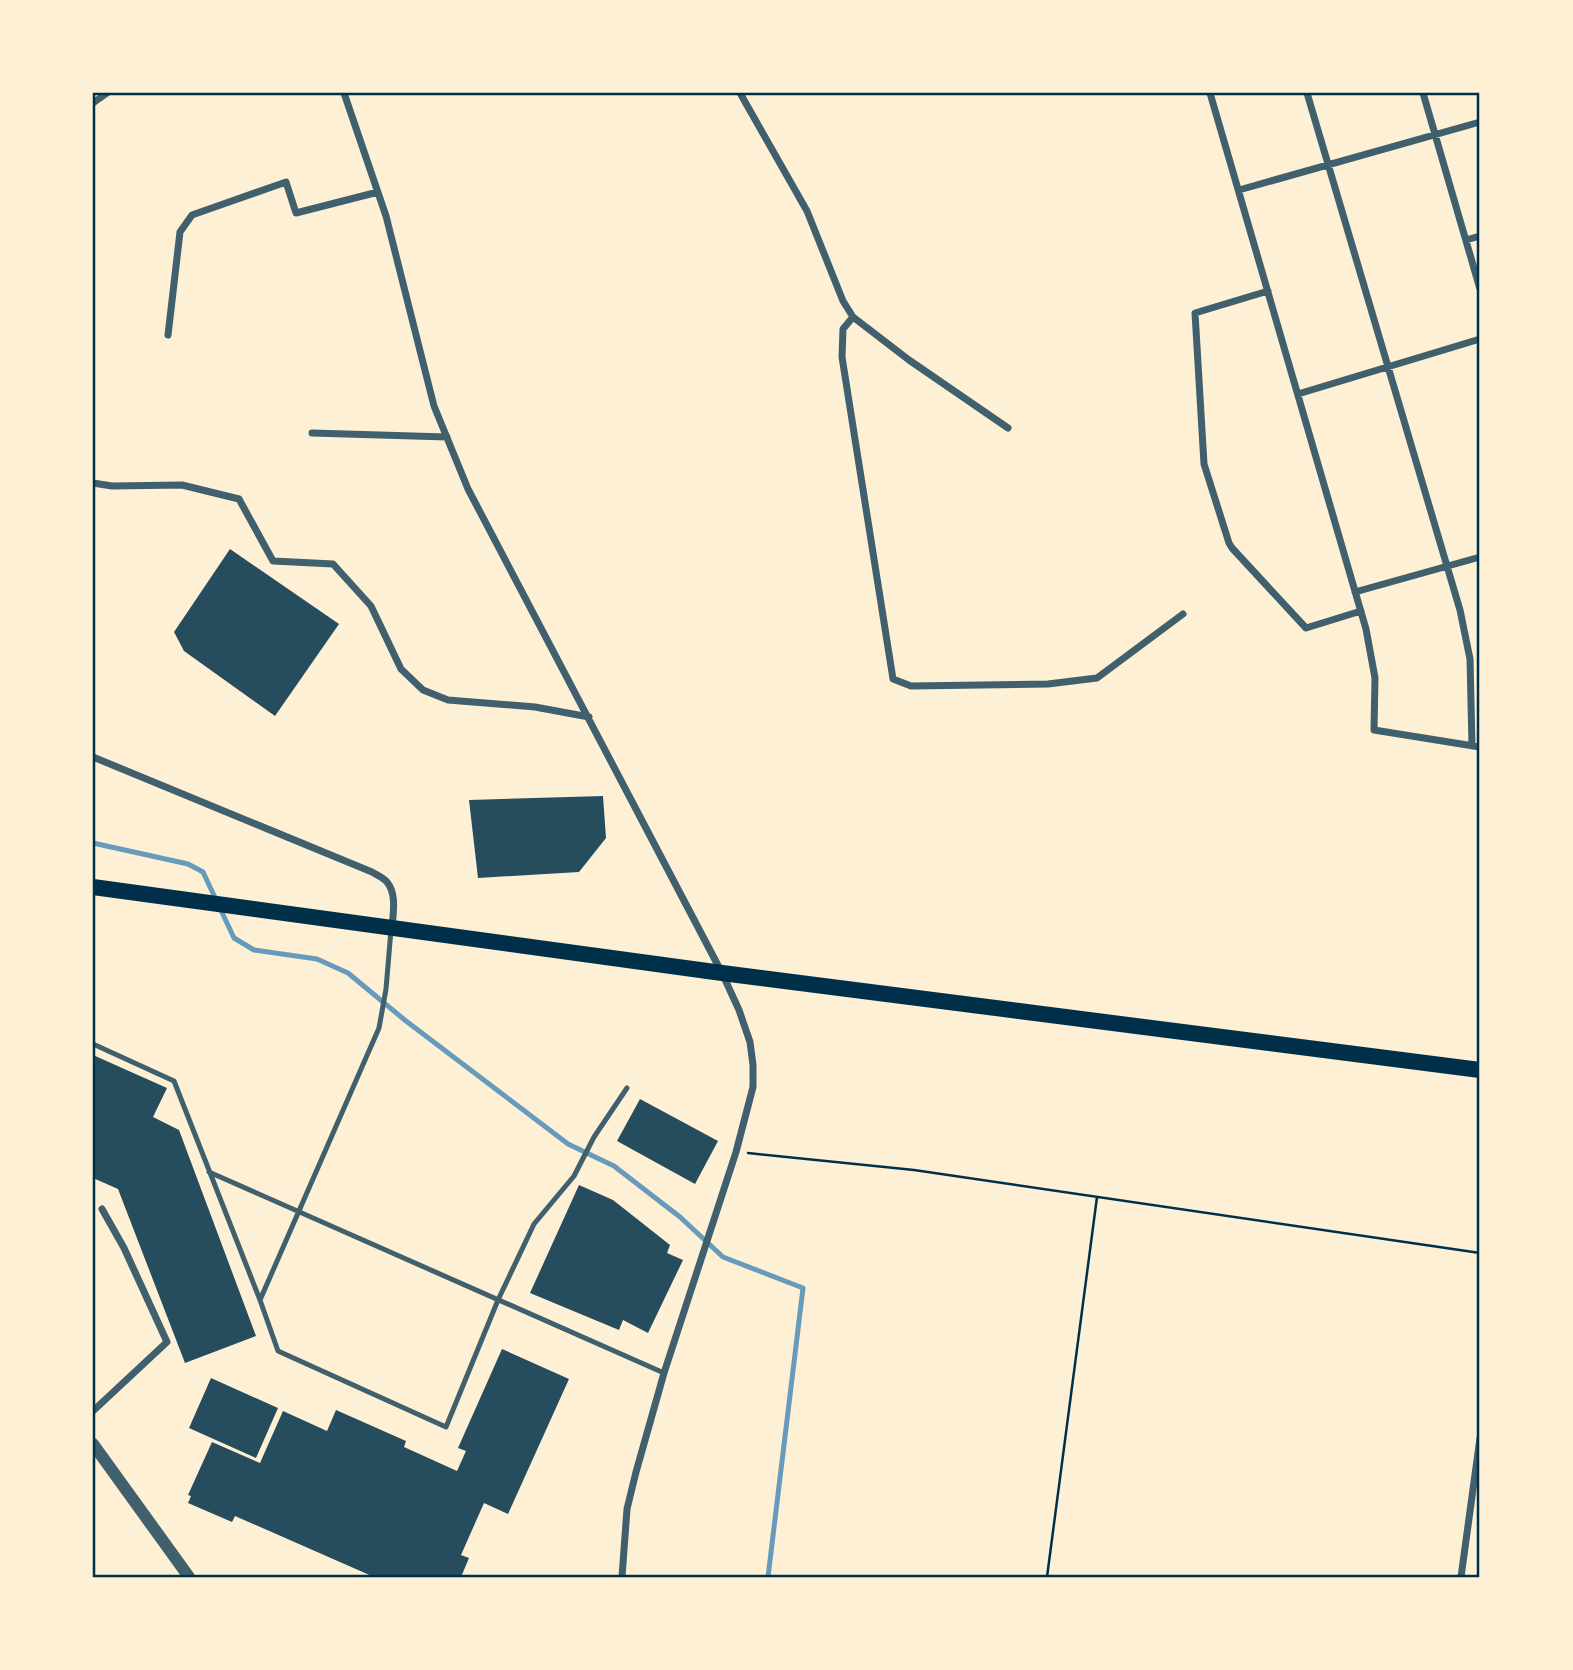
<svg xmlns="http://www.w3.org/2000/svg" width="1573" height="1670" viewBox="0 0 1573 1670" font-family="'Noto Sans',sans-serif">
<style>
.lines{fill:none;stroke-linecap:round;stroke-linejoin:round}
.stream{stroke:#669bbc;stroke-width:5}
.building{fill:#264d5e}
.path{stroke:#003049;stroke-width:2.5}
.service{stroke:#3f606c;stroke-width:5}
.minor{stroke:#3f606c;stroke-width:7}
.tertiary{stroke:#3f606c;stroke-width:12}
.primary{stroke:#003049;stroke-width:16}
.neatline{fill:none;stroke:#003049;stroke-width:2.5}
</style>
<rect width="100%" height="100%" fill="#fdf0d5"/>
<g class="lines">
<path class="stream" d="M93,843L188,864L203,872L234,938L254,950L317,959L348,973L406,1021L568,1144L614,1166L680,1217L723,1257L803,1288L768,1577"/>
</g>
<path class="building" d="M230,549L339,624L275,716L184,651L174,632Z
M603,796L606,838L579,872L478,878L469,800Z
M93,1055L167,1088L153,1117L179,1130L256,1336L185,1363L118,1189L93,1178Z
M640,1099L718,1141L695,1184L617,1141Z
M579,1185L613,1200L670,1245L667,1253L683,1260L648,1333L623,1320L619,1330L530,1293Z
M502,1349L569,1379L508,1514L484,1503L461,1555L469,1558L461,1577H374L235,1516L232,1522L188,1503L191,1496L188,1495L212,1442L260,1463L283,1411L327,1431L336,1410L406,1441L404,1447L457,1471L466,1451L458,1448Z
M211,1378L278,1408L256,1458L189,1428Z"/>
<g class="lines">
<path class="path" d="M748,1153L914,1170L1480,1253
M1047,1577L1097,1197"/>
<path class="service" d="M93,1044L174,1081L260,1300L278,1351L446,1427L498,1300L534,1224L574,1176L594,1137L627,1088
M209,1172L664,1373
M260,1300L379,1028L386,989L391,930"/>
<path class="minor" d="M344,93L386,216L434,406L468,489L722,973L739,1010L750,1042L753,1065V1087L736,1152L664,1373L636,1472L627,1509L622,1577
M740,93L807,211L843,301L853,317L909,360L1008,428
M1210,93L1366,629L1375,678L1374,730L1480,747
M1307,93L1460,610L1470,659L1472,746
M1423,93L1480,289
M93,103L107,93
M1239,190L1480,122
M1466,240L1480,236
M1268,291L1195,313L1204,464L1229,543L1232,548L1306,628L1361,611
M853,317L843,329L842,357L893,679L911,686L1048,684L1097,678L1183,614
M168,335L180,232L192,215L286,182L296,213L378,192
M1298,394L1480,339
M312,433L447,437
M93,483L112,486L182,485L239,499L273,561L333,564L371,606L401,669L423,690L448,700L535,707L589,717
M1355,592L1480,557
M93,757L372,872C377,875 384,878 387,882C397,894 393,914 392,928
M93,1411L167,1342L124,1248L102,1209
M1461,1577L1480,1438"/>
<path class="tertiary" d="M93,1444L189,1577"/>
<path class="primary" d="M93,887L722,973L1480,1070"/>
</g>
<rect width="1573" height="1670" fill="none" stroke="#fdf0d5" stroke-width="189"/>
<rect x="94" y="94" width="1384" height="1482" class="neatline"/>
</svg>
